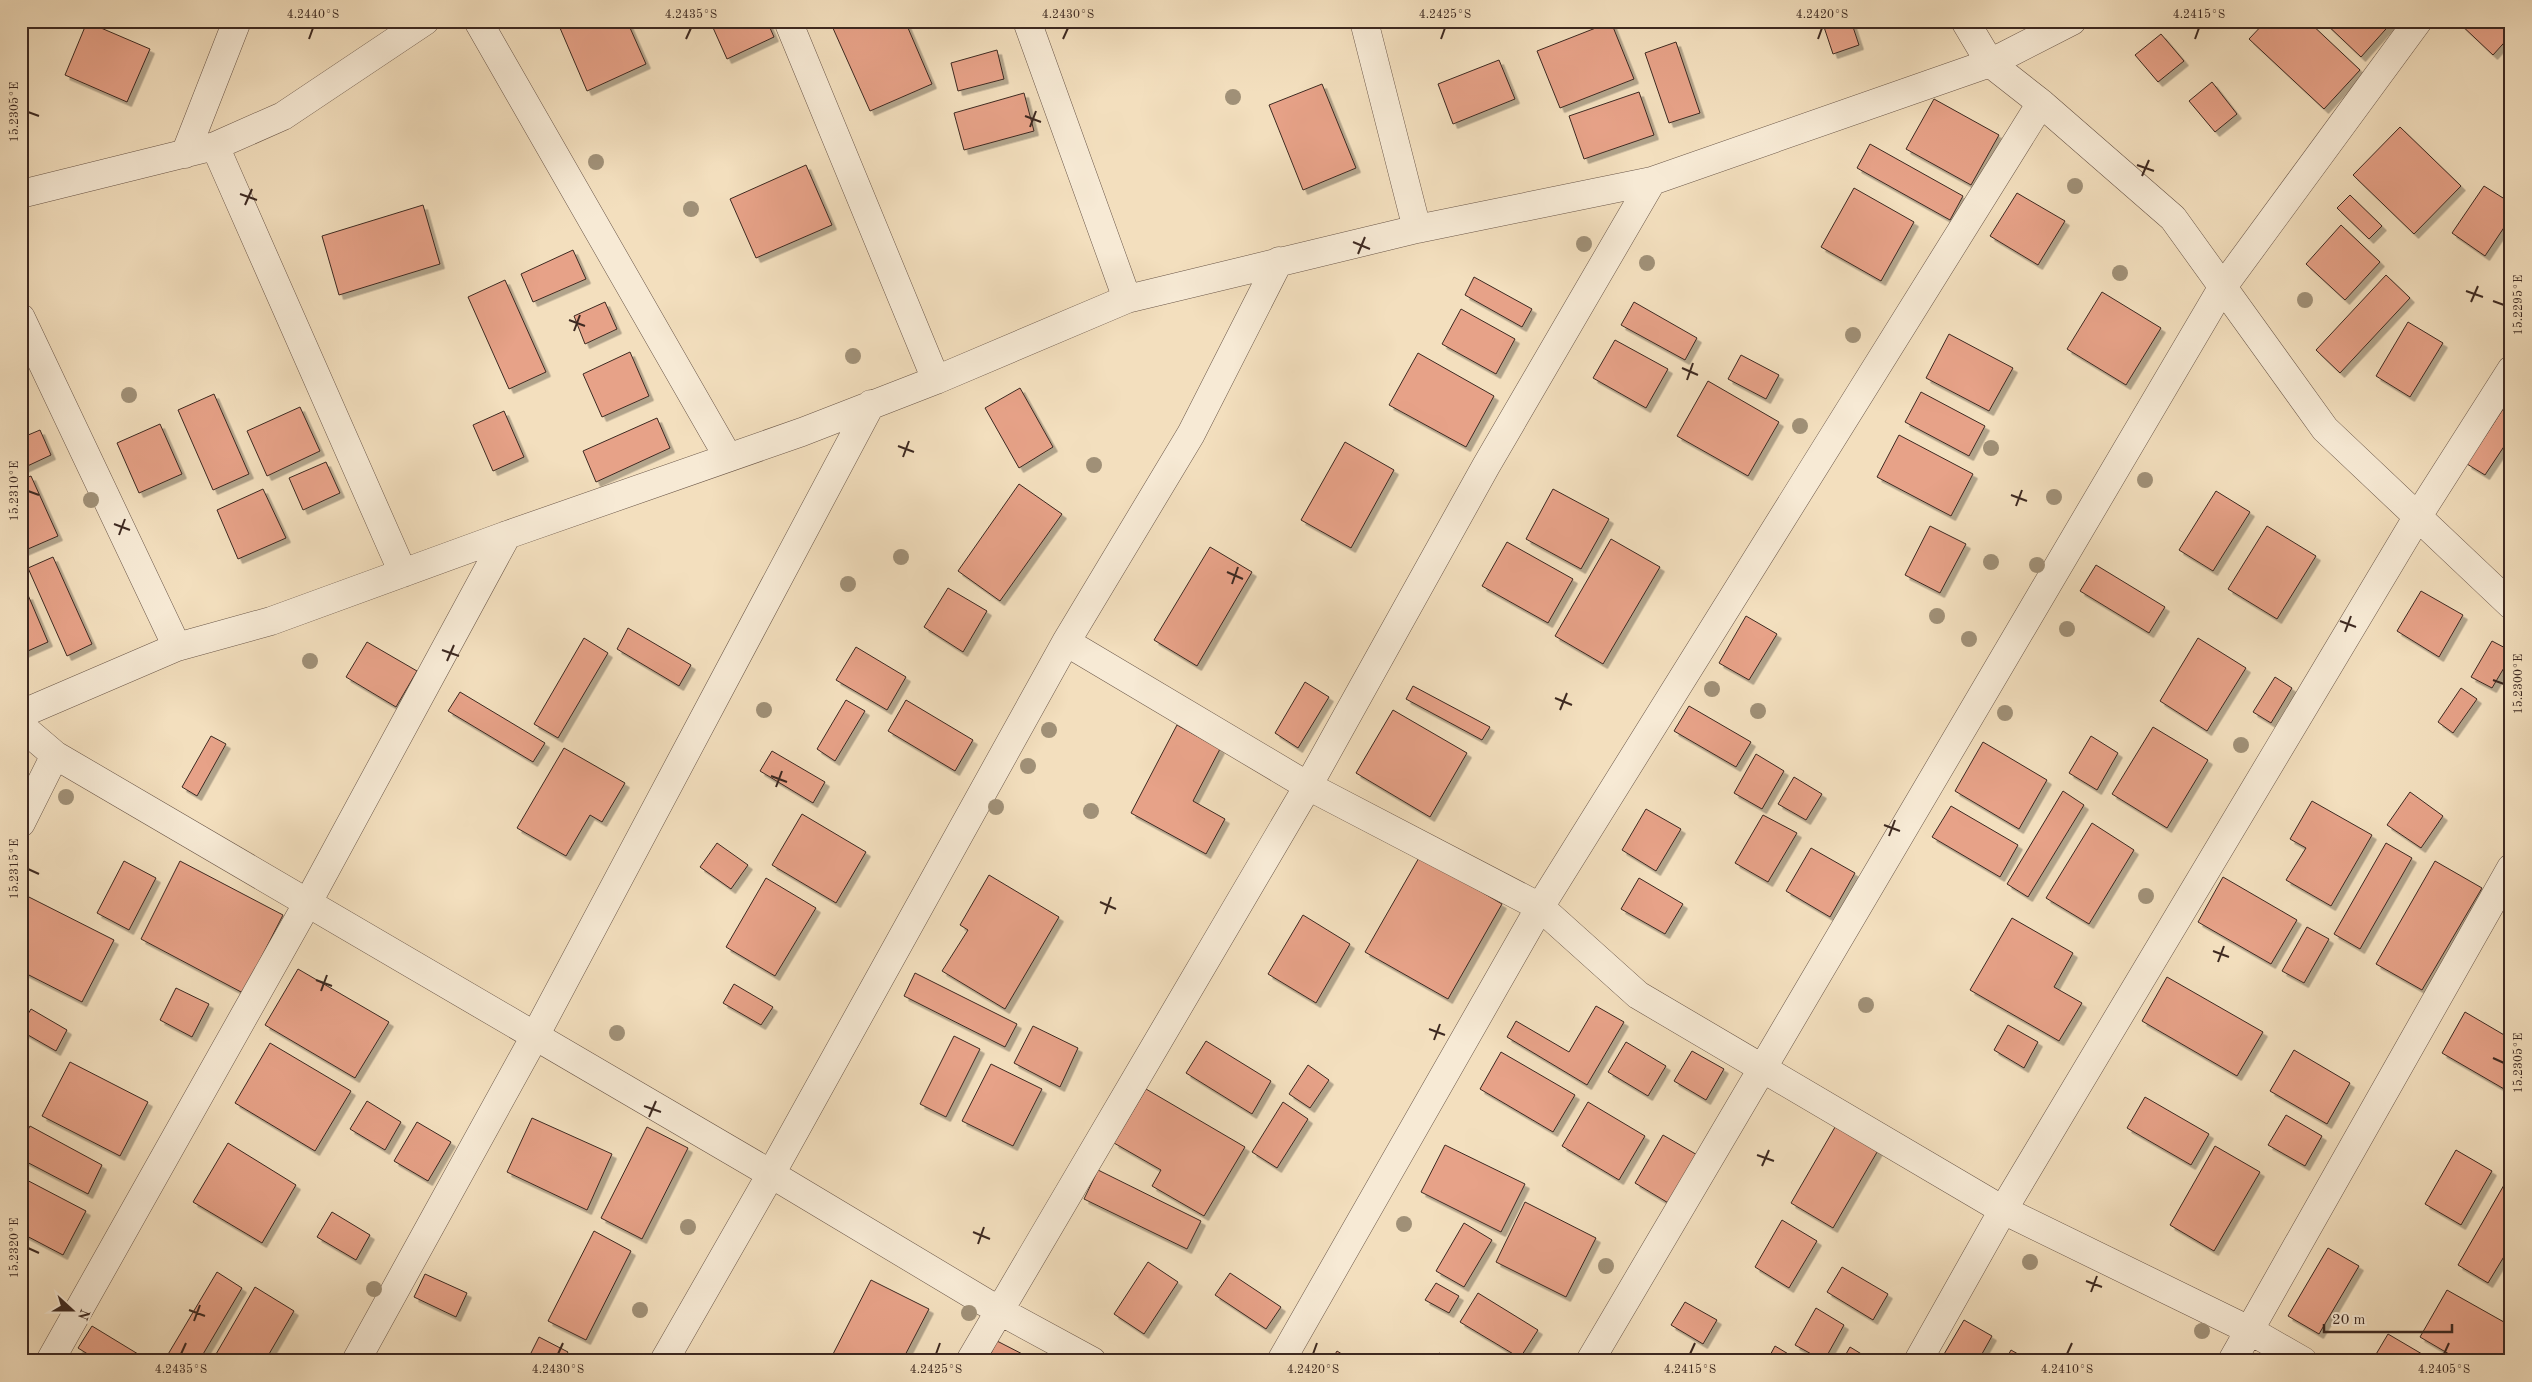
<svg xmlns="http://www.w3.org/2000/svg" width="2532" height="1382" viewBox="0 0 2532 1382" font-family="'Old Standard TT',serif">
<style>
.building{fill:#e7a288;stroke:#3d2921;filter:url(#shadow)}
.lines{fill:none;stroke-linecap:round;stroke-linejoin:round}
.street-casing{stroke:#6a5648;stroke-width:29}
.street{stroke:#f7ead5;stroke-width:28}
.tree{fill:#a09077}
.ticks{fill:none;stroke:#3d2921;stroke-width:2}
.neatline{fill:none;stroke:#3d2921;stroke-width:2}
.ticks-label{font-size:12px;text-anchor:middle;fill:#3d2921}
</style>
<defs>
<filter id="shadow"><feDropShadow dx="4.5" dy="4.5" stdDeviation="0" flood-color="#0004"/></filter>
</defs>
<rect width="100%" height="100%" fill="#f3dfbe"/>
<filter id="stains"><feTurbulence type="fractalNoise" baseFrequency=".004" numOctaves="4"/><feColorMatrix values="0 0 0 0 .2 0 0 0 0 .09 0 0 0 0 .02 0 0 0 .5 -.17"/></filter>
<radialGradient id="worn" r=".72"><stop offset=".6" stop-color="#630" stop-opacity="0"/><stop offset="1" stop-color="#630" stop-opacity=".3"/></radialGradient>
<path class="building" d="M557,21H627L646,64L587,91Z
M710,21H767L774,37L727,59Z
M842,21H905L932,84L870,111L832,26Z
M1822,21H1851L1859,45L1833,54Z
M2266,21H2308L2360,70L2324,109L2249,39Z
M2323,21H2393L2361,57Z
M2457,21H2502L2511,29V35L2493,55Z
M87,22L150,49L127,102L65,75Z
M1611,22L1634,79L1560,108L1537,51Z
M2161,34L2184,61L2158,82L2135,55Z
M1676,42L1700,113L1669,123L1645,53Z
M997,50L1004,79L958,91L951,63Z
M2511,52V68L2503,60Z
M1499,60L1515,99L1453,124L1438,84Z
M2212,82L2237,114L2215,132L2189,101Z
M1322,84L1356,168L1303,190L1269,105Z
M1639,92L1654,135L1584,159L1569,116Z
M1024,93L1034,131L964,150L954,113Z
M1934,99L1999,135L1971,185L1906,149Z
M2400,127L2461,186L2414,234L2353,175Z
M1870,144L1963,196L1950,220L1857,168Z
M806,165L832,225L756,258L730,199Z
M2484,186L2511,203V217L2485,256L2452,233Z
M1854,188L1914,222L1881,281L1821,247Z
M2017,193L2065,221L2038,265L1990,236Z
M2350,195L2382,226L2369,239L2337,208Z
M423,205L440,264L339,295L322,236Z
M2341,225L2380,262L2345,300L2306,264Z
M573,250L586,279L533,302L521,274Z
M2386,275L2410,298L2340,373L2316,350Z
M1474,277L1532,309L1522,327L1465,295Z
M505,280L546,372L509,389L468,297Z
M2102,292L2161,328L2126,385L2067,349Z
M605,302L617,329L585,344L574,316Z
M1634,302L1697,338L1685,360L1621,325Z
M1461,309L1515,339L1496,374L1442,344Z
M2408,322L2443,343L2410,397L2376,376Z
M1949,334L2013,368L1989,411L1926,378Z
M1615,340L1668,369L1646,408L1593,378Z
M630,352L649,396L602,417L583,374Z
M1418,353L1494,396L1466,447L1389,405Z
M1741,355L1779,375L1766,399L1728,379Z
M1708,381L1779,422L1748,476L1677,436Z
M1020,388L1053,447L1019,468L985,408Z
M1921,392L1985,426L1969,456L1905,422Z
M214,394L249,474L213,490L178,410Z
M300,407L320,451L267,476L247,431Z
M2503,409L2511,415V436L2485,475L2467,464Z
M504,411L524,457L493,471L473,425Z
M657,418L670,448L596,482L583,451Z
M160,424L182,474L139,493L117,443Z
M40,430L51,455L21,469V438Z
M1899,435L1973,474L1951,516L1877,477Z
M1345,442L1394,470L1351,548L1301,520Z
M326,462L340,493L303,510L289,478Z
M31,476L58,536L21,552V480Z
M1019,484L1062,514L1000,601L958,571Z
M263,489L286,538L238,559L217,510Z
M1553,489L1609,519L1581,569L1526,539Z
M2216,491L2250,512L2213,571L2179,550Z
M1930,526L1966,544L1940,593L1905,575Z
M2267,526L2316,556L2277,619L2228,589Z
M1611,539L1660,567L1603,664L1555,636Z
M1507,542L1573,579L1548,623L1482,586Z
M1210,547L1252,572L1197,666L1154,640Z
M53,557L92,644L67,656L28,568Z
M2096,565L2165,607L2149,633L2080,591Z
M948,588L987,611L963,652L924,627Z
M2421,591L2463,615L2439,657L2397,631Z
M28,595L48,642L21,654V598Z
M1746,616L1777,634L1749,680L1719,663Z
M628,628L691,665L679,686L617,649Z
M584,638L608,653L558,738L534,724Z
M2198,638L2246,668L2207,731L2160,701Z
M2492,641L2511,651V656L2492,688L2471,677Z
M367,642L417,671L396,707L346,677Z
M856,647L906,677L887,710L836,680Z
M2275,677L2292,688L2271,723L2253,712Z
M1305,682L1329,697L1298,748L1275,733Z
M1413,686L1490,727L1482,740L1406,699Z
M2461,688L2477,699L2453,733L2438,722Z
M460,692L545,743L533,762L448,711Z
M846,700L865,711L835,761L817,749Z
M906,700L973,740L955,771L888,731Z
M1689,706L1751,742L1736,767L1674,731Z
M1393,710L1467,753L1430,817L1356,773Z
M1177,725L1220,749L1193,801L1225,819L1206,854L1131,813Z
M2153,727L2208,760L2167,828L2112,794Z
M211,736L226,744L197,796L182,787Z
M2091,736L2118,753L2097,790L2069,773Z
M1983,742L2047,780L2019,829L1955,791Z
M564,748L625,783L602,822L590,815L566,856L517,828Z
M772,751L825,782L813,803L760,771Z
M1756,754L1784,771L1762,809L1734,793Z
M21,772L30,776L21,793Z
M1794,777L1822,794L1806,820L1778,804Z
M2063,791L2084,805L2028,897L2007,884Z
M2410,792L2443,816L2421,848L2387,825Z
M2312,801L2372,835L2331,906L2286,880L2306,848L2290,839Z
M1951,806L2018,845L2000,877L1932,837Z
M1646,809L1681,829L1656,871L1622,850Z
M802,814L866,852L836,903L772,865Z
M1763,815L1797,833L1768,882L1735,863Z
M2092,823L2134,850L2089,924L2046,898Z
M717,843L748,865L731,889L700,867Z
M2386,843L2412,858L2360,949L2334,934Z
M1811,848L1855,873L1830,917L1786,891Z
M1420,856L1502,904L1448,999L1365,952Z
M124,861L156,878L129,930L97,913Z
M180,861L283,915L243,993L141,939Z
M2435,861L2482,888L2422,990L2376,964Z
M989,875L1059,917L1005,1009L942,971L968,930L960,925Z
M2223,877L2297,920L2271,964L2198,922Z
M766,878L816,908L775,976L726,947Z
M1639,878L1683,904L1665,934L1621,909Z
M21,893L114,940L82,1002L21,971Z
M1303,915L1350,944L1316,1003L1268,974Z
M2012,918L2073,953L2054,987L2082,1003L2059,1041L1970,990Z
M2307,927L2329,939L2304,983L2282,971Z
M298,969L389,1022L355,1078L265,1025Z
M915,973L1017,1024L1005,1047L904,996Z
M2167,977L2263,1032L2237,1076L2142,1021Z
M734,984L773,1007L761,1025L723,1003Z
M176,988L209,1004L192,1037L160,1020Z
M1596,1006L1624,1022L1587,1085L1507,1037L1516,1021L1569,1052Z
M31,1009L67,1030L56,1051L21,1031V1026Z
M2465,1012L2511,1039V1093L2442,1053Z
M2008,1025L2038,1042L2024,1068L1994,1050Z
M1033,1026L1078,1048L1060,1087L1014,1063Z
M954,1036L980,1049L946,1117L920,1104Z
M1206,1041L1271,1081L1252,1114L1186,1073Z
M1626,1042L1666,1066L1648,1096L1608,1072Z
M270,1043L351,1091L315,1151L235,1103Z
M2294,1050L2350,1083L2327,1124L2270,1091Z
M1692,1051L1724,1069L1706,1100L1674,1081Z
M1501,1052L1575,1095L1553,1132L1480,1089Z
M70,1062L148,1102L120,1156L42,1116Z
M991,1064L1042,1089L1013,1146L962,1121Z
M1308,1065L1329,1080L1310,1108L1289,1094Z
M1146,1089L1245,1147L1204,1216L1152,1186L1161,1170L1114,1143Z
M2145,1097L2209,1134L2191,1165L2127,1128Z
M367,1101L401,1122L385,1150L350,1129Z
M1283,1102L1308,1119L1277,1168L1252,1152Z
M1588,1102L1645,1136L1619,1180L1562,1146Z
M2286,1115L2322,1136L2305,1166L2268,1145Z
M532,1118L612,1154L587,1210L507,1172Z
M417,1122L451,1142L428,1181L394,1161Z
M1838,1122L1880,1147L1833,1228L1791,1203Z
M30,1126L102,1165L88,1194L21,1159V1143Z
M647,1127L688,1148L642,1239L601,1218Z
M1663,1135L1699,1156L1670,1204L1635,1183Z
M228,1143L296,1185L262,1243L193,1202Z
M1445,1145L1525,1184L1501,1232L1421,1192Z
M2215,1146L2260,1172L2214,1251L2170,1225Z
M2456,1150L2492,1171L2461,1225L2425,1204Z
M1098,1170L1201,1221L1187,1249L1084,1199Z
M21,1177L86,1211L63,1255L21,1233Z
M2504,1185L2511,1188V1245L2488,1283L2458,1265Z
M1525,1202L1596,1238L1566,1297L1496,1262Z
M332,1212L370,1235L356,1260L317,1237Z
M1782,1220L1817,1241L1789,1288L1755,1267Z
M1464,1223L1492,1240L1464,1287L1436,1271Z
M594,1231L631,1251L586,1340L548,1321Z
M2328,1248L2359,1266L2319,1334L2288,1316Z
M1148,1262L1178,1282L1144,1334L1114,1314Z
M1842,1267L1888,1294L1873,1320L1827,1292Z
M217,1272L242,1288L199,1361H176L167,1356Z
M1230,1273L1281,1307L1266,1329L1215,1295Z
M425,1274L467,1293L456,1317L414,1297Z
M871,1280L929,1309L902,1361H836L831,1358Z
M1436,1283L1459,1296L1449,1313L1425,1300Z
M255,1287L294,1311L265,1361H212Z
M2447,1290L2511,1326V1361H2461L2420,1337Z
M1478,1293L1538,1330L1520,1358L1460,1322Z
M1685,1302L1717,1320L1703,1344L1671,1325Z
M1816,1308L1844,1325L1824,1361L1795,1345Z
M1964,1320L1992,1336L1978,1361H1940Z
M92,1326L138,1354L134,1361H99L78,1348Z
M2388,1334L2422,1354L2418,1361H2372Z
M539,1337L568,1352L563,1361H527Z
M997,1341L1036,1361H987Z
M1775,1346L1800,1361H1767Z
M1850,1347L1873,1361H1842Z
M2011,1350L2030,1361H2005Z
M1337,1351L1353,1361H1331Z
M1439,1353L1455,1361H1435Z"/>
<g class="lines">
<g class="street-casing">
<path id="street" d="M478,21L728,457
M788,21L936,380
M1027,21L1127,299
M1364,21L1417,229
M1965,21L1990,63L2041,103L2173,218L2325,429L2511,605
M215,146L403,573
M185,154L237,21
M21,194L215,146L283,116L425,21
M21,318L177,647
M1066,642L1308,786L1540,907L1638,995L2003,1210L2249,1330L2303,1361
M21,714L177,647L271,621L507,535L802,432L936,380L1127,299L1417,229L1652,181L1990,63L2072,21
M21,726L55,755L771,1174L998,1310L1092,1361
M21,823L55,755
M50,1361L307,904L507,535
M356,1361L535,1036L871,404
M664,1361L771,1174L1066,642L1191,434L1279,261
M970,1361L1308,786L1486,466L1652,181
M1281,1361L1540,907L2041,103
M1590,1361L2222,288L2418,21
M1918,1361L2003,1210L2418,516L2511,370
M2232,1361L2511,868"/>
</g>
<use href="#street" class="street"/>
</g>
<g class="tree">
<circle cx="1233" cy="97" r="8"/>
<circle cx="596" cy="162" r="8"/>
<circle cx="2075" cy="186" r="8"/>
<circle cx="691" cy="209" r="8"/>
<circle cx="1584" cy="244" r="8"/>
<circle cx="1647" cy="263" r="8"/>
<circle cx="2120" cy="273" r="8"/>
<circle cx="2305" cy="300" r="8"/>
<circle cx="1853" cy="335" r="8"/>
<circle cx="853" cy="356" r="8"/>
<circle cx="129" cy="395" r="8"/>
<circle cx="1800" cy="426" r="8"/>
<circle cx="1991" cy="448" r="8"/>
<circle cx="1094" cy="465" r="8"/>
<circle cx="2145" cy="480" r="8"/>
<circle cx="2054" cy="497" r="8"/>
<circle cx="91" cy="500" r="8"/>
<circle cx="901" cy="557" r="8"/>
<circle cx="1991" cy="562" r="8"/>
<circle cx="2037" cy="565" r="8"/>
<circle cx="848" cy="584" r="8"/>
<circle cx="1937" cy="616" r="8"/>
<circle cx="2067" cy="629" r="8"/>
<circle cx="1969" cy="639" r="8"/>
<circle cx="310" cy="661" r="8"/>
<circle cx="1712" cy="689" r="8"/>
<circle cx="764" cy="710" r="8"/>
<circle cx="1758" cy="711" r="8"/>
<circle cx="2005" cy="713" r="8"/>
<circle cx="1049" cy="730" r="8"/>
<circle cx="2241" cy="745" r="8"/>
<circle cx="1028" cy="766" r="8"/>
<circle cx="66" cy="797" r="8"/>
<circle cx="996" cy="807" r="8"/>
<circle cx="1091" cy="811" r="8"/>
<circle cx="2146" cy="896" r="8"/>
<circle cx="1866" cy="1005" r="8"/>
<circle cx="617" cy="1033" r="8"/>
<circle cx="1404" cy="1224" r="8"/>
<circle cx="688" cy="1227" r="8"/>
<circle cx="2030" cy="1262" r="8"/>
<circle cx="1606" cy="1266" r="8"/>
<circle cx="374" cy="1289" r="8"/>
<circle cx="640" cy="1310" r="8"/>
<circle cx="969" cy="1313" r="8"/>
<circle cx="2202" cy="1331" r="8"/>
</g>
<path class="ticks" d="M309,39L313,28M686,39L691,28M1063,39L1068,28M1441,39L1445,28M1818,39L1822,28M2195,39L2199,28M28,112L39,116M1025,116L1041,122M1030,127L1036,111M2137,165L2154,171M2142,176L2149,160M240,194L257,200M245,205L252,189M1353,242L1370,249M1358,254L1365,237M2466,291L2483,297M2493,301L2504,305M2471,302L2478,286M569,320L585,326M574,331L580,315M1682,368L1698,375M1687,380L1693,363M898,446L914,452M903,457L909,441M28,491L39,495M2011,495L2027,501M2016,506L2022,490M114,524L130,530M119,535L125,519M1227,572L1243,579M1232,584L1238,567M2340,621L2356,627M2345,632L2351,616M442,650L459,656M447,661L454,645M2493,680L2504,684M1555,698L1572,705M1560,710L1567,693M771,776L787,782M776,787L782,771M1884,825L1900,831M1889,836L1895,820M28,869L39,874M1100,902L1116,909M1105,914L1111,897M2213,951L2229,957M2218,962L2224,946M316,980L332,986M321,991L327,975M1429,1029L1445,1035M1434,1040L1440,1024M2493,1058L2504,1063M644,1106L661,1112M649,1117L656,1101M1757,1155L1774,1161M1762,1166L1769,1150M973,1232L990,1239M978,1244L984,1227M28,1248L39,1253M2086,1281L2102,1287M2091,1292L2097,1276M189,1310L205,1316M194,1321L200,1305M181,1354L186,1343M558,1354L563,1343M936,1354L940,1343M1313,1354L1317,1343M1690,1354L1695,1343M2067,1354L2072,1343M2444,1354L2449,1343"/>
<rect width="2532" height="1382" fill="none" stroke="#f3dfbe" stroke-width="55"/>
<g transform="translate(72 1310) rotate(111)" stroke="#f7ead5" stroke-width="4" paint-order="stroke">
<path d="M0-4L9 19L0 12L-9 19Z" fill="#3d2921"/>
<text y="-8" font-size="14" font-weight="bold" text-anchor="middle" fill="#3d2921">N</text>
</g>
<path d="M2324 1324v8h128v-8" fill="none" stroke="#3d2921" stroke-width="2.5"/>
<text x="2332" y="1324" font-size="15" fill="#3d2921" stroke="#f7ead5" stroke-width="4" paint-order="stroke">20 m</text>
<rect x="28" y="28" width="2476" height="1326" class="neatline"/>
<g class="ticks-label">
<text x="313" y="18">4.2440°S</text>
<text x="691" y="18">4.2435°S</text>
<text x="1068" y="18">4.2430°S</text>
<text x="1445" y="18">4.2425°S</text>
<text x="1822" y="18">4.2420°S</text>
<text x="2199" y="18">4.2415°S</text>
<text transform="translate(14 112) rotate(-90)" y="4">15.2305°E</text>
<text transform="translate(2518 305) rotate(-90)" y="4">15.2295°E</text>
<text transform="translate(14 491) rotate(-90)" y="4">15.2310°E</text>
<text transform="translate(2518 684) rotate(-90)" y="4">15.2300°E</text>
<text transform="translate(14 869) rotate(-90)" y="4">15.2315°E</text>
<text transform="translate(2518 1063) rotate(-90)" y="4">15.2305°E</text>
<text transform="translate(14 1248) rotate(-90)" y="4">15.2320°E</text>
<text x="181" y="1373">4.2435°S</text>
<text x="558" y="1373">4.2430°S</text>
<text x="936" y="1373">4.2425°S</text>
<text x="1313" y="1373">4.2420°S</text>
<text x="1690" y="1373">4.2415°S</text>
<text x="2067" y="1373">4.2410°S</text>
<text x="2444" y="1373">4.2405°S</text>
</g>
<rect width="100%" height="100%" filter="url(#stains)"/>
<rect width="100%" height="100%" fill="url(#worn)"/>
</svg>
